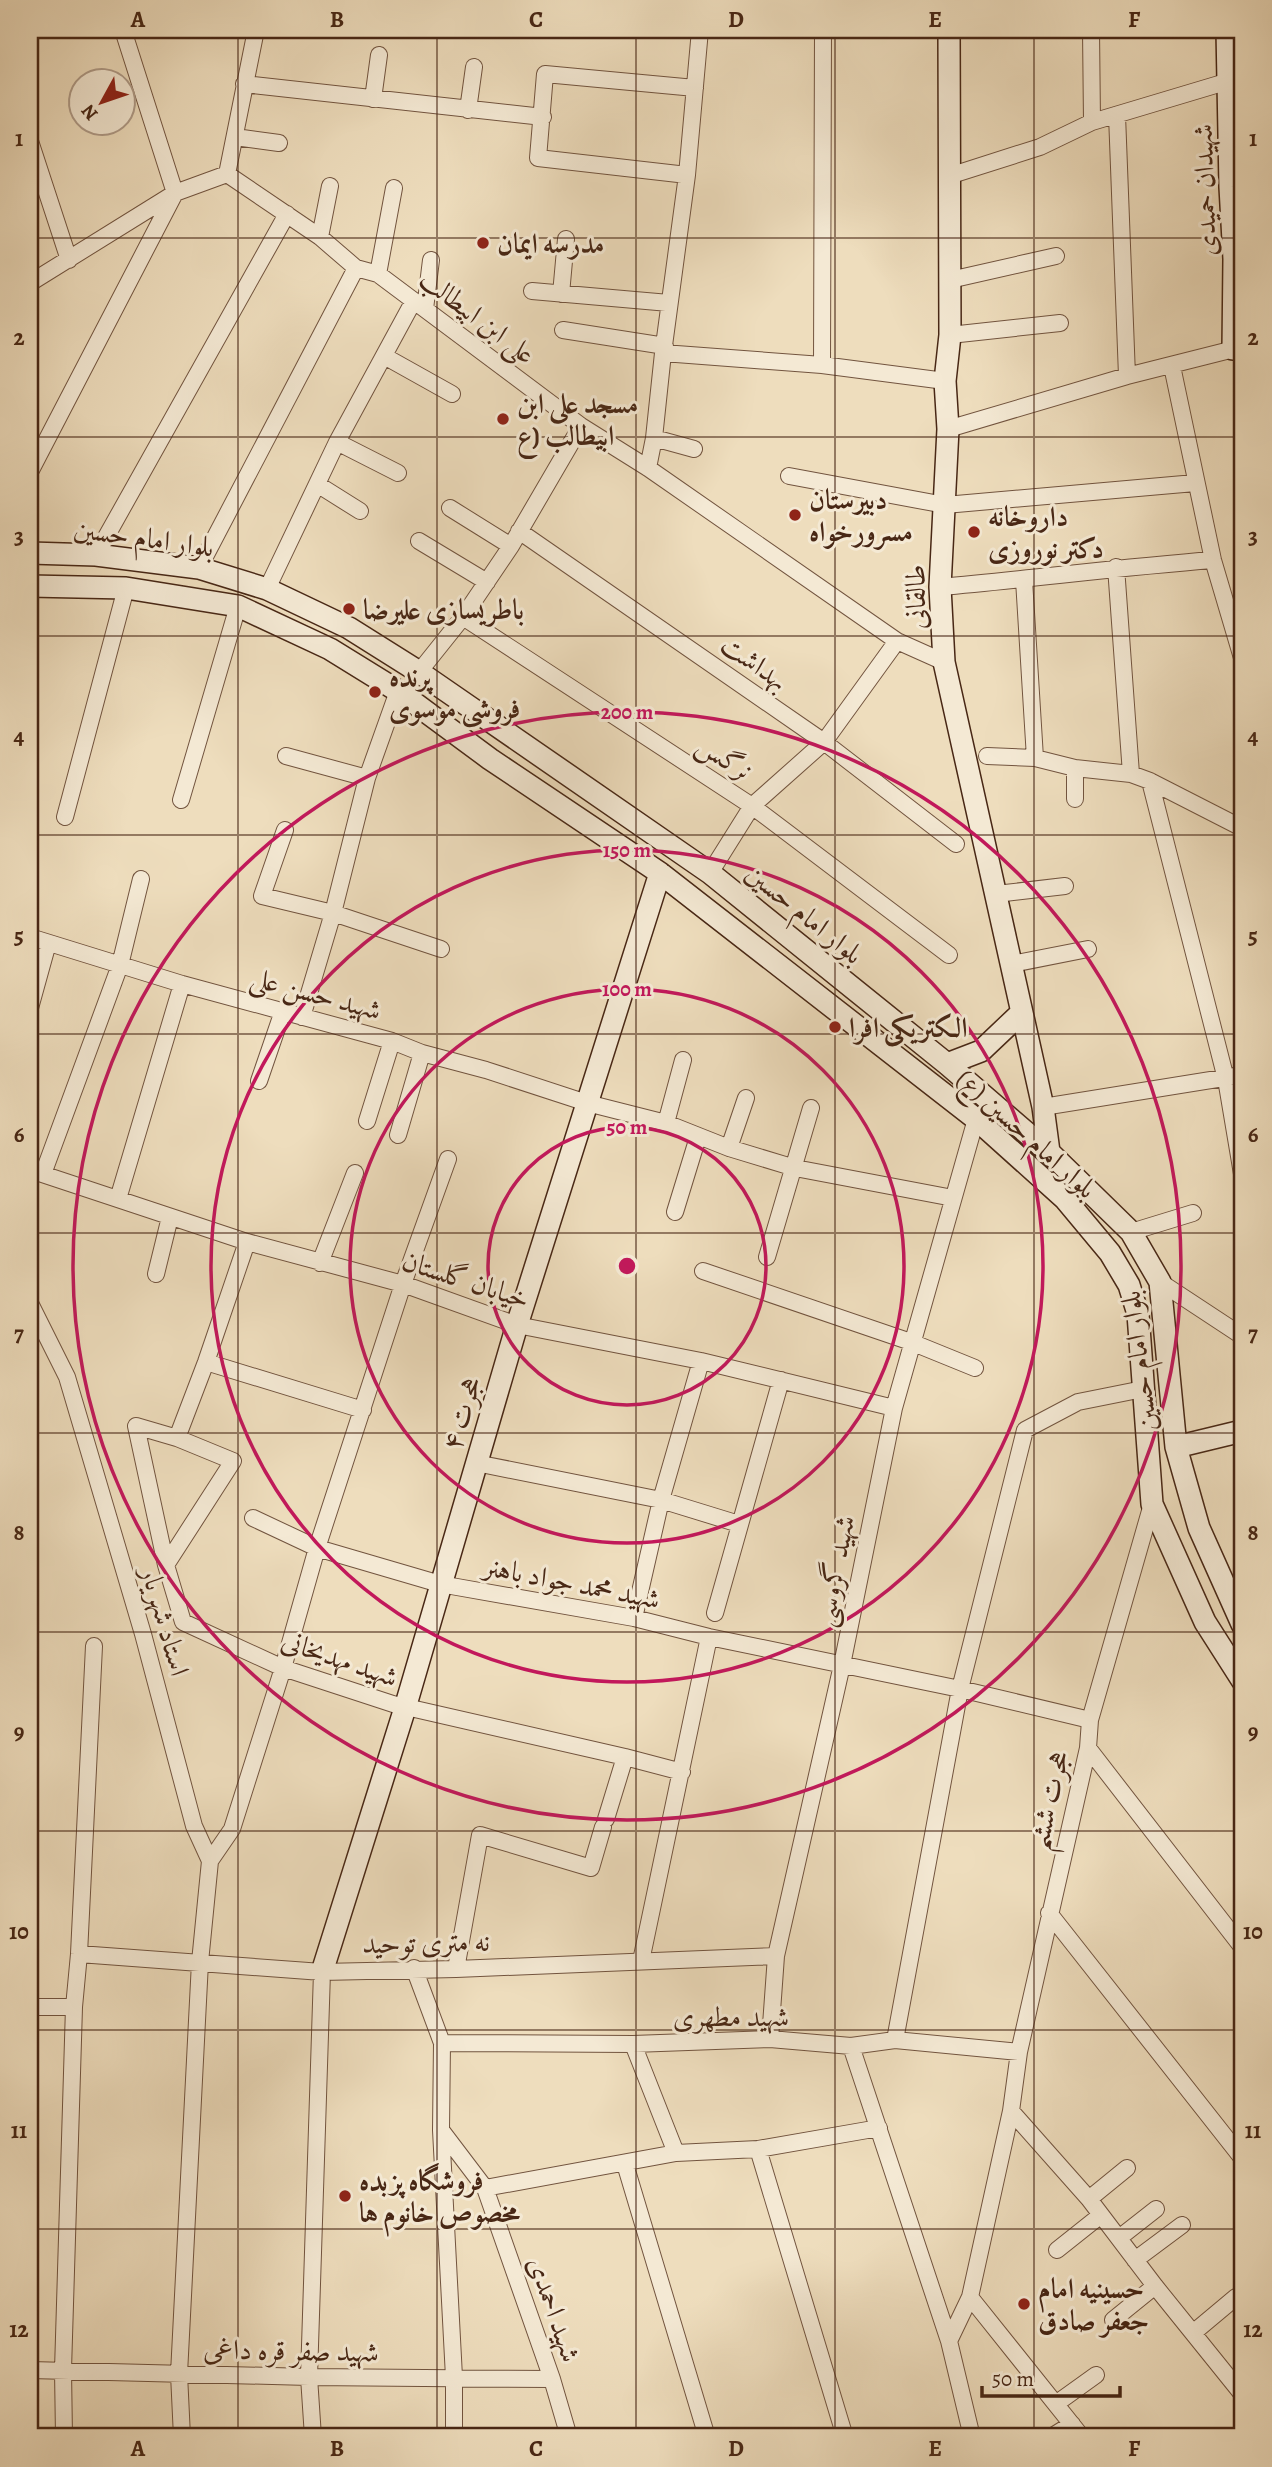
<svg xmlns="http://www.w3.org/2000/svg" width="1272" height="2467" viewBox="0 0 1272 2467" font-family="Alegreya,Amiri,serif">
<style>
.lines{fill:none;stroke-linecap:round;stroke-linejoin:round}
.street-casing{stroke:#72543f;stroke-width:18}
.secondary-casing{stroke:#482715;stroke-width:24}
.street{stroke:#f4e9d4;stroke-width:16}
.secondary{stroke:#f4e9d4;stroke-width:21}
.grid{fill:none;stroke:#482715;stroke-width:2;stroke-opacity:0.55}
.ring{fill:none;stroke:#c2185b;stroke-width:3.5}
.poi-dot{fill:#8f2418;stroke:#f4e9d4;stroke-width:2.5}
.labels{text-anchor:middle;stroke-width:6;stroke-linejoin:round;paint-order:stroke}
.street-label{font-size:28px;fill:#482715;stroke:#f4e9d4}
.poi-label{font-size:28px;font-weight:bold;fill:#482715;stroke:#f4e9d4;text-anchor:start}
.centre{fill:#c2185b;stroke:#f4e9d4;stroke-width:3.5}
.ring-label{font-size:21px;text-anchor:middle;font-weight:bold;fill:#c2185b;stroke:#f4e9d4;stroke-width:6;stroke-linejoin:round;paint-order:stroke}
.neatline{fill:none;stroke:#482715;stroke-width:2.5}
.grid-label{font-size:23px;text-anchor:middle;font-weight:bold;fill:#482715}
</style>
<rect width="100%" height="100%" fill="#eeddbd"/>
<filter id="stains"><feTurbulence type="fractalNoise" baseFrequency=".00286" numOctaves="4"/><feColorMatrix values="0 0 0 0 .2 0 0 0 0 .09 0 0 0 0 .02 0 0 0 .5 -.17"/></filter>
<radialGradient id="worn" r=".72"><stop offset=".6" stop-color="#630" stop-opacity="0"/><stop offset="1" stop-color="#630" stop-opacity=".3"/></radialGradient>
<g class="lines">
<g class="street-casing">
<path id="street" d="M1091,30L1092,122
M244,84L543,117
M373,99L379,55
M468,110L474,67
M1117,115L1127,376
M235,137L279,143
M30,141L69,260
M227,174L320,237L356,268L378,274L581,426L648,468L897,641L944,662
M227,174L256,30
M687,175L538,158L545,74L695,88
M949,176L1040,147L1092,122L1229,81
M320,237L330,186
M378,274L394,188
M950,280L1056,256
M30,283L175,193L227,174
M532,291L669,303
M561,294L566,239
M425,309L431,260
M563,330L665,346
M950,335L1060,323
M663,353L822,365L945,381
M384,356L452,394
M822,365L823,30
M1172,366L1213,560L1242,658
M948,429L1127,376L1242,347
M654,438L694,449
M337,442L398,473
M648,468L654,438L663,353L687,175L700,30
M30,472L175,193L123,30
M789,476L945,505L1195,483
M317,484L360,511
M450,508L511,546
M519,531L824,742L956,844
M419,541L487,582
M96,555L287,214
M1116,567L1131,774
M199,568L356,268
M1024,580L1035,758
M940,587C1031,579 1122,567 1213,560
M267,589L337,442L413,302
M463,617L752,806L949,955
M419,672L463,617L511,546L581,426
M286,756L367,778
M987,756L1035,758L1075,768L1131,774L1150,781L1242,828
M1075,768V799
M1150,781L1226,1079L1242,1174
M181,800L238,606
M65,817L126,588
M285,830L262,896L333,913L441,949
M710,873L752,806L824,742L897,641
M996,894L1065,886
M30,937L182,984L392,1041L422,1053L486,1070L587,1103L666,1123L729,1148L795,1168L953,1198
M1012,964L1088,949
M30,1008L48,943
M302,1017L333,913L367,778L398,691
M259,1081L283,1011
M1043,1107L1242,1075
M367,1121L392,1041
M666,1123L683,1060
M398,1135L422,1053
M729,1148L746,1098
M30,1170L247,1242L403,1284L517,1325L701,1361L894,1408
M43,1174L120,965L141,879
M118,1199L182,984
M675,1212L698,1137
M1131,1232L1193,1213
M767,1257L811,1108
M320,1263L355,1173
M703,1271L911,1342L975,1368
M156,1274L170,1217
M1160,1282L1242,1336
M30,1303L67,1377L143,1634L194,1826L210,1861L200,1962L179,2374L182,2437
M206,1362L363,1410
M177,1438L206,1362L247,1242
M476,1463L661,1500L739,1524
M253,1518L317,1548L440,1584L634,1618L709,1637L960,1689L1090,1720
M166,1565L233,1461L177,1438L136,1426L166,1565L183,1622L283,1668L393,1704L625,1757L682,1772
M715,1613L781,1380
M634,1618L661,1500L701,1361
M1088,1748L1242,1947
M606,1819L625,1757
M210,1861L232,1829L283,1668L317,1548L403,1284L448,1159
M1049,1913L1242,2158
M79,1954L322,1972L456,1969L776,1956
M641,1961L709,1637
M414,1968L442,2043L441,2130L485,2188L552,2379L569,2437
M456,1969L480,1835L591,1868L603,1827
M30,2007H74
M770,2039L776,1956L842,1665L894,1408L976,1119
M895,2040L960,1689L1025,1430L1078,1402L1143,1389
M442,2043L633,2044L770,2039L851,2046L895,2040L1019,2052
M633,2044L676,2153
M851,2046L949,2341L972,2437
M1011,2111L1089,2199L1155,2286L1242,2394
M441,2130L454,2377V2437
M758,2149L845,2437
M625,2164L707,2437
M485,2188L676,2153L758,2149L879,2128
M1089,2199L1127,2168
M1119,2238L1156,2209
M1057,2250L1101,2215
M1135,2260L1182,2225
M1113,2320L1155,2286
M1193,2333L1236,2297
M949,2341L970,2297
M30,2370L309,2377L552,2379
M1057,2403L1096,2375
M64,2437L63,2370L74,2007L79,1954L94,1646
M313,2437L309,2377L322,1972
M1051,2437L1072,2424
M1082,2437L970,2297L1011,2111L1019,2052L1088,1748L1090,1720L1152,1504"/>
</g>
<g class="secondary-casing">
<path id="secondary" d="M949,30L950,335L945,381L948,429L940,587L944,662L1043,1107L1049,1152
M1227,30L1230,187L1234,259L1233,349
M30,553L96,555L199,568L267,589L349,628L419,672L710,873L947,1064L1049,1152L1131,1232L1160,1282L1176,1447L1199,1528L1242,1624
M30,586L126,588L238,606L330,649L398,691L490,759L660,873L976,1119L1065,1199L1110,1253L1129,1285L1138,1314L1152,1504L1205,1622L1242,1680
M947,1064L981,1051L1021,1013
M1176,1447L1242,1431
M322,1972L405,1708L517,1325L660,873"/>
</g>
<use href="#street" class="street"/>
<use href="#secondary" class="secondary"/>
</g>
<path class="grid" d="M238,30V2437M437,30V2437M636,30V2437M835,30V2437M1034,30V2437M30,238H1242M30,437H1242M30,636H1242M30,835H1242M30,1034H1242M30,1233H1242M30,1433H1242M30,1632H1242M30,1831H1242M30,2030H1242M30,2229H1242"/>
<g class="ring">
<circle cx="627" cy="1266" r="139"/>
<circle cx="627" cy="1266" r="277"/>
<circle cx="627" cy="1266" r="416"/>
<circle cx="627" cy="1266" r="554"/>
</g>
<g class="poi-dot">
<circle cx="483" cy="243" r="7"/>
<circle cx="503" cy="419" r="7"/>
<circle cx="795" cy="515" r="7"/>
<circle cx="974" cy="532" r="7"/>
<circle cx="349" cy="609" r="7"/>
<circle cx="375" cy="692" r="7"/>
<circle cx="835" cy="1027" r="7"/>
<circle cx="345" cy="2196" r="7"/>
<circle cx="1024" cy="2304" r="7"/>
</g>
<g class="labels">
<g class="street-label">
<text transform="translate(1204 190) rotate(-92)" y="10">شهیدان حمیدی</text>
<text transform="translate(478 316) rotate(37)" y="10">علی ابن ابیطالب</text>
<text transform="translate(144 537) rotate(8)" y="10">بلوار امام حسین</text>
<text transform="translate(915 597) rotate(-91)" y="10">طالقانی</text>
<text transform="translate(755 662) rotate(35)" y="10">بهداشت</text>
<text transform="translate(725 757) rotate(33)" y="10">نرگس</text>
<text transform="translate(805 913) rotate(39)" y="10">بلوار امام حسین</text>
<text transform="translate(316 993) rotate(15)" y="10">شهید حسن علی</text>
<text transform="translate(1027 1133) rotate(42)" y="10">بلوار امام حسین (ع)</text>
<text transform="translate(466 1279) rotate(18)" y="10">خیابان گلستان</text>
<text transform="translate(1138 1361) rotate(-97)" y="10">بلوار امام حسین</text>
<text transform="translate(461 1413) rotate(-73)" y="10">هجرت ۴</text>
<text transform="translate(834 1571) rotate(-79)" y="10">شهید گروسی</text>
<text transform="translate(572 1582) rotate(11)" y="10">شهید محمد جواد باهنر</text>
<text transform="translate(166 1621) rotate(74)" y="10">استاد شهریار</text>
<text transform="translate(340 1658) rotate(19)" y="10">شهید مهدیخانی</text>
<text transform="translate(1048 1800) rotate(-77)" y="10">هجرت ششم</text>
<text transform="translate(426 1942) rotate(-1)" y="10">نه متری توحید</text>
<text x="731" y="2026">شهید مطهری</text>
<text transform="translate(555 2309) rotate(71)" y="10">شهید احمدی</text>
<text transform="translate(291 2350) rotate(1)" y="10">شهید صفر قره داغی</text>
</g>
<g class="poi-label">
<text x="497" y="253">مدرسه ایمان</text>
<text x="517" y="413">مسجد علی ابن<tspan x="517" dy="32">ابیطالب (ع</tspan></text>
<text x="809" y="509">دبیرستان<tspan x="809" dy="32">مسرورخواه</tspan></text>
<text x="988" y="526">داروخانه<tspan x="988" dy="32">دکتر نوروزی</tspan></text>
<text x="363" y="619">باطریسازی علیرضا</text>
<text x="389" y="686">پرنده<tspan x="389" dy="32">فروشی موسوی</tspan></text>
<text x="849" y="1037">الکتریکی افرا</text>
<text x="359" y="2190">فروشگاه پزبده<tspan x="359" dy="32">مخصوص خانوم ها</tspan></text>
<text x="1038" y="2298">حسینیه امام<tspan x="1038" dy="32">جعفر صادق</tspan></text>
</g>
</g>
<circle cx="627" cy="1266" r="10" class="centre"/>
<g class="ring-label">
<text x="627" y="719">200 m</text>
<text x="627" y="857">150 m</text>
<text x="627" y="996">100 m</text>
<text x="627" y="1134">50 m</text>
</g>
<rect width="1272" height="2467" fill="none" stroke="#eeddbd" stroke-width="77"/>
<g transform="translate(102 102) rotate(230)"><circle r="33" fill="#f4e9d4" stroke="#af9b88" stroke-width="2"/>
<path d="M0-5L12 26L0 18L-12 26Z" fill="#8f2418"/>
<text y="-10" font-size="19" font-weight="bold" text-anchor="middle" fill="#482715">N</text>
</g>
<path d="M982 2386v10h138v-10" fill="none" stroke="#482715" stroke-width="3.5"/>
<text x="992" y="2386" font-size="21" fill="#482715" stroke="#f4e9d4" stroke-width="5" paint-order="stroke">50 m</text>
<rect x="38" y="38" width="1196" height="2390" class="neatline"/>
<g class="grid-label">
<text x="138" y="27">A</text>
<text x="337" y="27">B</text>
<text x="536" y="27">C</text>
<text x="736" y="27">D</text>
<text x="935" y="27">E</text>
<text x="1134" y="27">F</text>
<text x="19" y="146">1</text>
<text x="1253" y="146">1</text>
<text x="19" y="345">2</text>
<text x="1253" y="345">2</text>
<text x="19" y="544">3</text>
<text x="1253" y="544">3</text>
<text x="19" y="744">4</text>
<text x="1253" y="744">4</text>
<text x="19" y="943">5</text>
<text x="1253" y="943">5</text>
<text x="19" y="1142">6</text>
<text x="1253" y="1142">6</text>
<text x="19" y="1341">7</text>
<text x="1253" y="1341">7</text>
<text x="19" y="1540">8</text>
<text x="1253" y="1540">8</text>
<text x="19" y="1739">9</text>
<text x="1253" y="1739">9</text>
<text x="19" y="1939">10</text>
<text x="1253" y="1939">10</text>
<text x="19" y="2138">11</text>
<text x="1253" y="2138">11</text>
<text x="19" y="2337">12</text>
<text x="1253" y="2337">12</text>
<text x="138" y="2456">A</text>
<text x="337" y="2456">B</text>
<text x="536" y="2456">C</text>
<text x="736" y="2456">D</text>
<text x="935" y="2456">E</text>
<text x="1134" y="2456">F</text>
</g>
<rect width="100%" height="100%" filter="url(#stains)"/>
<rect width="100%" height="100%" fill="url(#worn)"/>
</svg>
